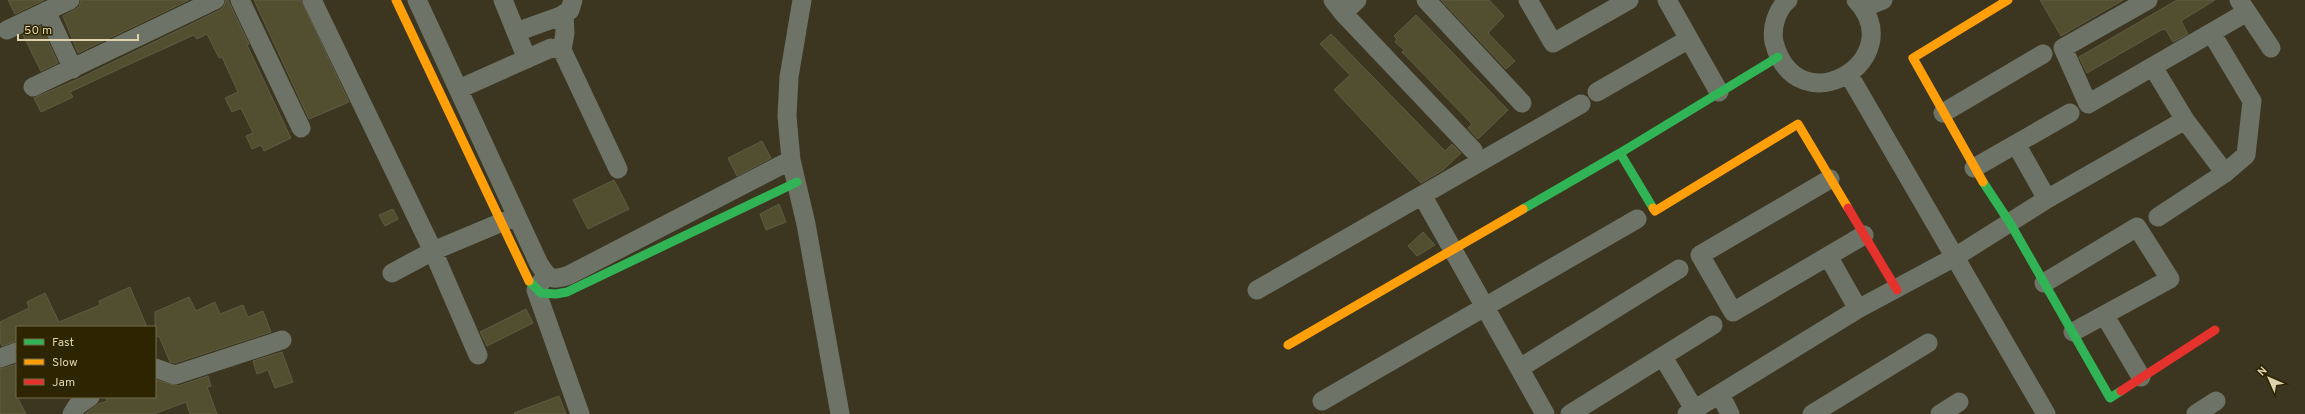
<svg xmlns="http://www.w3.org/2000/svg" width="2305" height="414" viewBox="0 0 2305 414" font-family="Overpass,sans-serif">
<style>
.building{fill:#524f30;stroke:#5e5c43}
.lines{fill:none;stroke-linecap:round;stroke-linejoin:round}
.street{stroke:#6d7367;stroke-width:19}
.fast{stroke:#30b455;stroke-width:9}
.slow{stroke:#ff9f0a;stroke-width:9}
.jam{stroke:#e5322d;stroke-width:9}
</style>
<rect width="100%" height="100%" fill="#3c3620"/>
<path class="building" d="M8,0H44L15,14Z
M81,0H189L78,53L63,16L79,7Z
M226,0H228L249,44L247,45L291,138L264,151L261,145L252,149L246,136L253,133L241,108L232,112L225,98L238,92L222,57L219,58L207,34L197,39L194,35L119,69L70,92L73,97L41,112L34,98L78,79L220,10L224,6Z
M254,0H301L349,102L309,119Z
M1441,0H1489L1504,16L1488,33L1515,61L1506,69Z
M2040,0H2123L2061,36Z
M2177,0H2215L2181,21L2188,34L2173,42L2166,30L2163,29L2087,73L2079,57Z
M1416,15L1508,110L1478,139L1468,128L1472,124L1402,52L1404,50L1395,42L1397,39L1394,36Z
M41,26L58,63L41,71L23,35Z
M1331,34L1445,151L1452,144L1461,153L1443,170L1421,183L1334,90L1350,75L1320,44Z
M762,141L771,158L737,176L728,158Z
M614,180L629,209L588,229L573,200Z
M779,204L786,222L766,230L760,214Z
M393,209L398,219L385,226L379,215Z
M1423,232L1435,245L1417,256L1408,246Z
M130,287L147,327H17V341L2,346L0,342V322L29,308L27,302L45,293L59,322L100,305L99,301Z
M189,297L196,311L215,302L220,314L243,305L248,317L263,311L271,332L175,363L170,362L159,336L155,338V312Z
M526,309L533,323L487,346L480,332Z
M282,352L293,382L275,388L268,370L257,374L253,361Z
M17,364V397L26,414H0V369Z
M208,376L211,386L207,387L217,414H190L186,402L154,414H85L98,404L107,401L106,397H155L156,380L178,386Z
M559,396L566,414H515L514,413Z"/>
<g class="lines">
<path class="street" d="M240,0L301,128
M312,0L433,251L478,355
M417,0L539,264C549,279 551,281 569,275L791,160
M503,0L527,59
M802,0L789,77L787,116L791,160L806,224L840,414
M1333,0L1343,13
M1357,0L1343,13L1473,150
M1426,0L1522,103
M1528,0L1553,43L1629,0
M1667,0L1719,92
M1788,0C1777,9 1771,28 1774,42C1797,129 1912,59 1856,0
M2148,0L2063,48L2088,104L2247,12
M2239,0L2271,48
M1863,8L1883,0
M46,11L73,69
M7,30L70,0
M516,32L561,16L570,10L573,0
M562,50L565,33L564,14
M2153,67L2185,120L2225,173
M1849,75L2046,414
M33,87L215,0
M459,89L551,48L562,50L618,169
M1597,92L1689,39
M1943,113L2043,54
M2016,144L2047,199
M1974,168L2070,113
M1830,179L1700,255L1733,312L1864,235
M1422,195L1545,414
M2158,217L2225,173L2246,155L2252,101L2212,34
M1828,256L1858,309
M392,273L433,251L514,217
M542,281L536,290L580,414
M2044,283L2137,227L2170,279L2073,332
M1257,290L1581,104
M2105,316L2141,377
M1663,357L1694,409
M0,358L17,352
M155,368L175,375L282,340
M1520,368L1679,269
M1720,394L1730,414
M1322,401L1637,219
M72,414L77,406L90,397
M1570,414L1713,325
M1687,414L1858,309L1955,257L2047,199L2185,120
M1812,414L1928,343
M1940,414L1959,402
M2196,414L2216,401"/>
<path class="fast" d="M1983,182L2010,223L2110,398L2121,391
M1653,208L1620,153L1778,57
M1523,209L1620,153
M529,281L541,293L556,294L567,292L797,182"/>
<path class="slow" d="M396,0L529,281
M1983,182L1913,58L2008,0
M1653,208L1655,211L1798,124L1848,208
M1288,345L1523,209"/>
<path class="jam" d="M1848,208L1897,290
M2121,391L2215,330"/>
</g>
<rect x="16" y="326" width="140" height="72" fill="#2d2402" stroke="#746a46"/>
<rect x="24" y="339" width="20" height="6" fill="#30b455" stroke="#746a46"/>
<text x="52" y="346" font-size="12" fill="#ded3ad">Fast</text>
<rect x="24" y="359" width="20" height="6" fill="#ff9f0a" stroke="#746a46"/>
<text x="52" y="366" font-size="12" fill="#ded3ad">Slow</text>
<rect x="24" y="379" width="20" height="6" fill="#e5322d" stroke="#746a46"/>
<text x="52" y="386" font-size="12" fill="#ded3ad">Jam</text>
<g transform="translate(2269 378) rotate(315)" stroke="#2d2402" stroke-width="3" paint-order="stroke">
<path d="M0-3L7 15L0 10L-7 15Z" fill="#ded3ad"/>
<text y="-6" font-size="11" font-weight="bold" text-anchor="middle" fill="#ded3ad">N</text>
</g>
<path d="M18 34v6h120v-6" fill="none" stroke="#ded3ad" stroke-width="2"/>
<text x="24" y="34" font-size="12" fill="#ded3ad" stroke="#2d2402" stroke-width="3" paint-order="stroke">50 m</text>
</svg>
